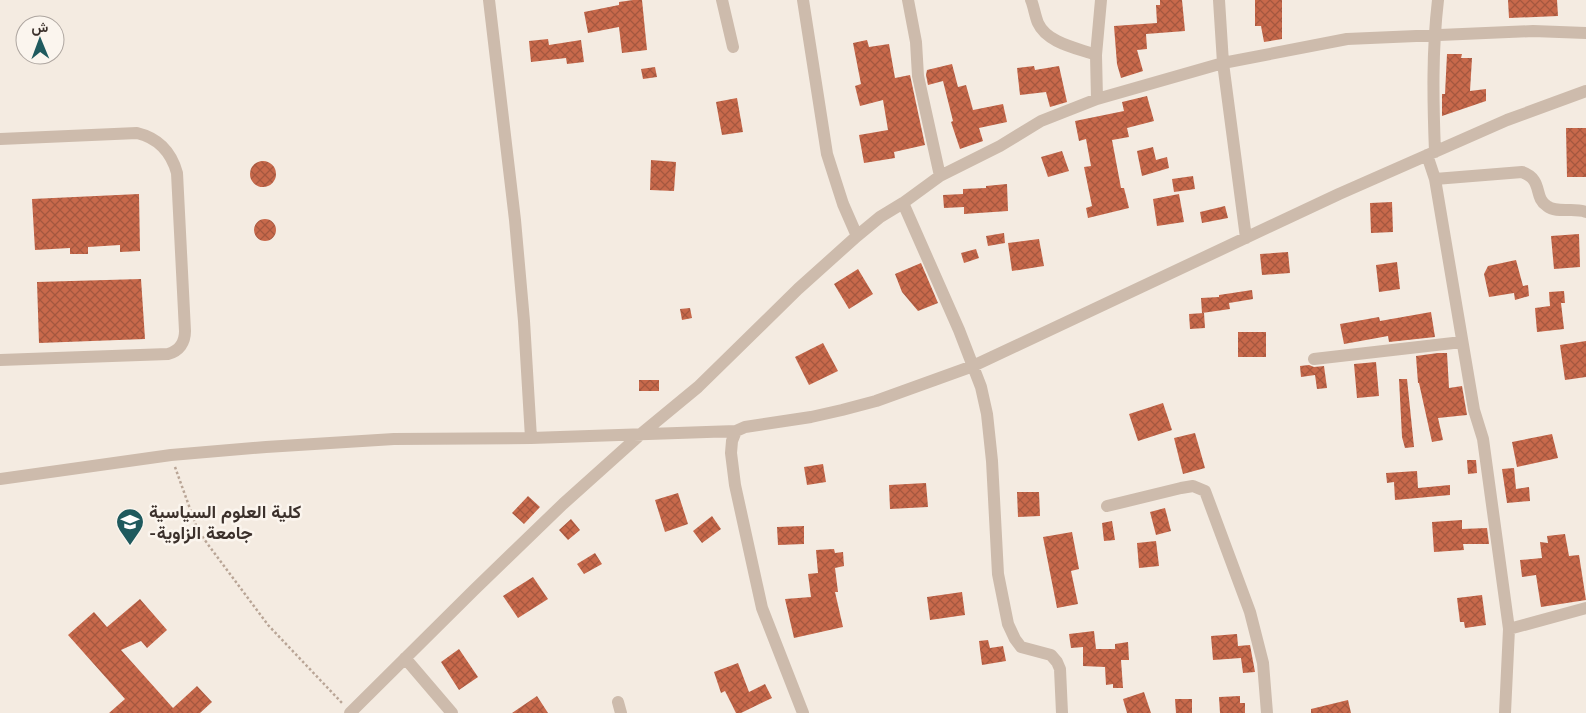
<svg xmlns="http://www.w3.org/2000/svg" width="1586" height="713" viewBox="0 0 1586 713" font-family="'Nunito Sans',Vazirmatn,sans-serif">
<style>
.building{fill:url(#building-cross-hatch)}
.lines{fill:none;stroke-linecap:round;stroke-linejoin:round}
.path{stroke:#b9a596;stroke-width:2.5;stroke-dasharray:2.5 2.5;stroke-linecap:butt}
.minor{stroke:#cdbbac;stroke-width:12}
.labels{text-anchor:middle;stroke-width:5;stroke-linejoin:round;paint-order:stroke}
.poi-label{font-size:18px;font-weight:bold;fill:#3b302b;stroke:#fbf5ee;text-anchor:start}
</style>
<defs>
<pattern id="building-cross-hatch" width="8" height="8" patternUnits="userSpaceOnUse" patternTransform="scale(1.25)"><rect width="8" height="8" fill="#c8694b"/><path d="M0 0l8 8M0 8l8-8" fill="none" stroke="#a4573f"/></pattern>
</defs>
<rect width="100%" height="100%" fill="#f4ebe1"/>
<path class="building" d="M633,0H642L647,50L622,53L619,27L588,33L584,12L619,5V2Z
M1160,0H1182L1185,31L1146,34L1147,49L1137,50L1143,71L1121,78L1117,64L1114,26L1157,23L1156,5H1160Z
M1255,0H1282V39L1264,42L1261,26H1255Z
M1508,0H1557L1558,16L1509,18Z
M548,39L549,45L581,40L584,62L567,64L566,58L531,62L529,41Z
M867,40L869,47L889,44L895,78L910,75L925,145L894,152L895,158L864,163L859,135L888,130L883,100L860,106L855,86L861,84L853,43Z
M1447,54H1462L1461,58H1472L1470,91L1486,89V101L1442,116V94H1445Z
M952,64L958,87L966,85L973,110L1003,104L1007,122L979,128L983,141L960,149L951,122L953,121L943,81L928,85L926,75L927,70Z
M1034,66L1035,70L1059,66L1067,102L1050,107L1046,92L1020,95L1017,68Z
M655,67L657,77L643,79L641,69Z
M1147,96L1154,121L1127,128L1129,137L1112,140L1121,188H1124L1129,208L1088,218L1086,208L1092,206L1084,167L1091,166L1086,139L1079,141L1075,121L1124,111L1122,102Z
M737,98L743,132L722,135L716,102Z
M1566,128H1586V177H1567Z
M1153,147L1156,160L1167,157L1169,168L1142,176L1137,151Z
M1062,151L1069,171L1048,177L1041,157Z
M651,160L676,162L674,191L650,190Z
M250 174a13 13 0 1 1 26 0a13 13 0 1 1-26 0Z
M1193,176L1195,189L1174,192L1172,179Z
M1007,184L1008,211L964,214V207L944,208L943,195L963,194V189L986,188V186Z
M139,194L140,251L120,252V245L88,247V254H70V248L35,250L32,199Z
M1179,194L1184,222L1157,226L1153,199Z
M1392,202L1393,232L1371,233L1370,203Z
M1225,206L1228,218L1202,223L1200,212Z
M254 230a11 11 0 1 1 22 0a11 11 0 1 1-22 0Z
M1004,233L1005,243L988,246L986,236Z
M1579,234L1580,267L1554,269L1551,236Z
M1039,239L1044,266L1012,271L1008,243Z
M976,249L979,258L964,263L961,253Z
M1288,252L1290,273L1262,275L1260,254Z
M1516,260L1523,286L1528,285L1529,296L1515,300L1514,293L1489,297L1484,274L1488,266Z
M1397,262L1400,289L1379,292L1376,265Z
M921,263L938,303L918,311L902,292L895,274Z
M858,269L873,294L849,309L834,284Z
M141,279L145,339L39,343L37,282Z
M1252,290L1253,299L1229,303L1230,309L1202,313L1201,298L1219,297V295Z
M1564,291L1565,303H1561L1564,329L1537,332L1535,308L1550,306L1549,292Z
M690,308L692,318L682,320L680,309Z
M1431,312L1435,337L1389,342L1388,336L1344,344L1340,324L1379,317L1380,321Z
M1204,313L1205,328L1190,329L1189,314Z
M1238,332H1266V357H1238Z
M1586,341V377L1565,380L1560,345Z
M823,343L838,371L809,385L795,357Z
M1438,353H1447L1449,388L1462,386L1467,415L1438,418L1443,440L1432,442L1419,383H1418L1416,356Z
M1376,362L1379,396L1357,398L1354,364Z
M1309,365L1314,367L1324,366L1327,388L1317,389L1315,375L1301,377L1300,366Z
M1399,379H1407L1414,447L1405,448L1402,437Z
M639,380H659V391H639Z
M1163,403L1172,430L1138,441L1129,414Z
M1195,433L1205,468L1183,474L1174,438Z
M1552,434L1558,458L1517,467L1512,442Z
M1467,460H1476L1477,473L1468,474Z
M823,464L826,482L807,485L804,467Z
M1514,468L1516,489L1529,487L1530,501L1507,503L1502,469Z
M1417,471L1418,488L1450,485V495L1395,500L1394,482L1387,483L1386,473Z
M926,483L928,507L890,509L889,485Z
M1017,492H1039L1040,516L1018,517Z
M678,493L688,524L665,532L655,500Z
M528,496L540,507L524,524L512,513Z
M1165,508L1171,531L1156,535L1150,512Z
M712,516L721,529L702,543L693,531Z
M571,519L580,530L568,540L559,530Z
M1462,520V529L1487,528L1489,544H1463L1464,550L1434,552L1432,522Z
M1112,521L1115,540L1104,541L1102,523Z
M804,526V544L778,545L777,527Z
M1072,532L1079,569L1071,571L1078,604L1057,608L1043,537Z
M1565,534L1569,556L1579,555L1586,600L1541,607L1536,575L1522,577L1520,560L1542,558L1540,542L1548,543L1547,536Z
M1156,541L1159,566L1139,568L1137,543Z
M834,549L835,553L843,552L844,566L835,568L838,592H835L843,627L794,638L785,599L811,597L808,574L818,573L816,550Z
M595,553L602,564L584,574L577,564Z
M533,577L548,599L518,618L503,596Z
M962,592L965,615L930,620L927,597Z
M1482,595L1486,625L1465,628L1464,622H1460L1457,598Z
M140,599L167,630L147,648L141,641L121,650L173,708L197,686L212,702L200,713H109L125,699L68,635L94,612L107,627Z
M1094,631L1096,649H1115V644L1128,642L1129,660H1121L1123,688H1113V684L1106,685L1105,667L1083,666V647L1071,648L1069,634Z
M1237,634L1238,646L1250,645L1255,672L1243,673L1241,658L1213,660L1211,636Z
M988,640L990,648L1003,646L1006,661L982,665L979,641Z
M459,649L478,677L459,690L441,662Z
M738,663L749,692L765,684L772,698L741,713H736L725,691L721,693L714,672Z
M1144,692L1151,713H1127L1123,699Z
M537,696L548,713H512Z
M1240,696V703H1245V713H1220L1219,697Z
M1175,699H1192V713H1176Z
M1348,700L1351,713H1311V709Z"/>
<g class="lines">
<path class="path" d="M175,467L198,531L268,625L343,704"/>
<path class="minor" d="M489,0L515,220L524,321L531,438
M722,0L733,47
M803,0L827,154L843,204L857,236
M908,0L916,42L918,76L940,176
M1031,0C1034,7 1035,16 1038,23C1047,43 1077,48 1096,55
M1219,0L1223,63L1246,238
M1097,99L1096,55L1101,0
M0,139L137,133C158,138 171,151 177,173L185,331C185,343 179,351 168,354L0,360
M1435,152C1433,101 1432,51 1438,0
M1427,155L1435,179L1474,410L1483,439L1509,629L1505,713
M1435,179L1522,172C1544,180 1533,197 1547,206C1557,214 1574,207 1586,212
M903,203L959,330L981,387L987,414L992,461L998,574L1008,624L1015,639L1021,647L1051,655L1057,662L1060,669L1062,713
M1314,359L1462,342
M0,479L171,455L266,447L394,439L531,438L736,431
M1107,506L1181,488L1193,486L1205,491L1250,612L1263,663L1267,713
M1509,629L1586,608
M405,658L452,713
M618,702L621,713
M350,713L474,590L563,504L641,434L698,387L798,289L857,236L880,217L903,203L940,176L1000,146L1041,121L1097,99L1223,63L1347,39L1533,31L1586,33
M803,713L762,608L735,485L731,453L732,441L736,431L745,427L811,417L842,410L876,401L973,366L1339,194L1507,120L1586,91"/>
</g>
<defs>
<g id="university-pin" transform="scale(1.4375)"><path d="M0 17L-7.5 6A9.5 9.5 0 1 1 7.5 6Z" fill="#1f5a5e" stroke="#fbf5ee"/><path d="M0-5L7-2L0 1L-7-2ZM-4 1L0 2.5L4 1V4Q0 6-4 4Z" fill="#fff"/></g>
</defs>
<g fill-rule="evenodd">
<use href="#university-pin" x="130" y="522"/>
</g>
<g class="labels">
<g class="poi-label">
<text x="149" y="518">كلية العلوم السياسية<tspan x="149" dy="21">-جامعة الزاوية</tspan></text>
</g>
</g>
<g transform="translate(40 40) rotate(359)"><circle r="24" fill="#fbf5ee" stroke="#aea6a0"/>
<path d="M0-4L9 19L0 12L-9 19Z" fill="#1f5a5e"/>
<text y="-8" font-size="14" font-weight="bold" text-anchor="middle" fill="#3b302b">ش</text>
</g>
</svg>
